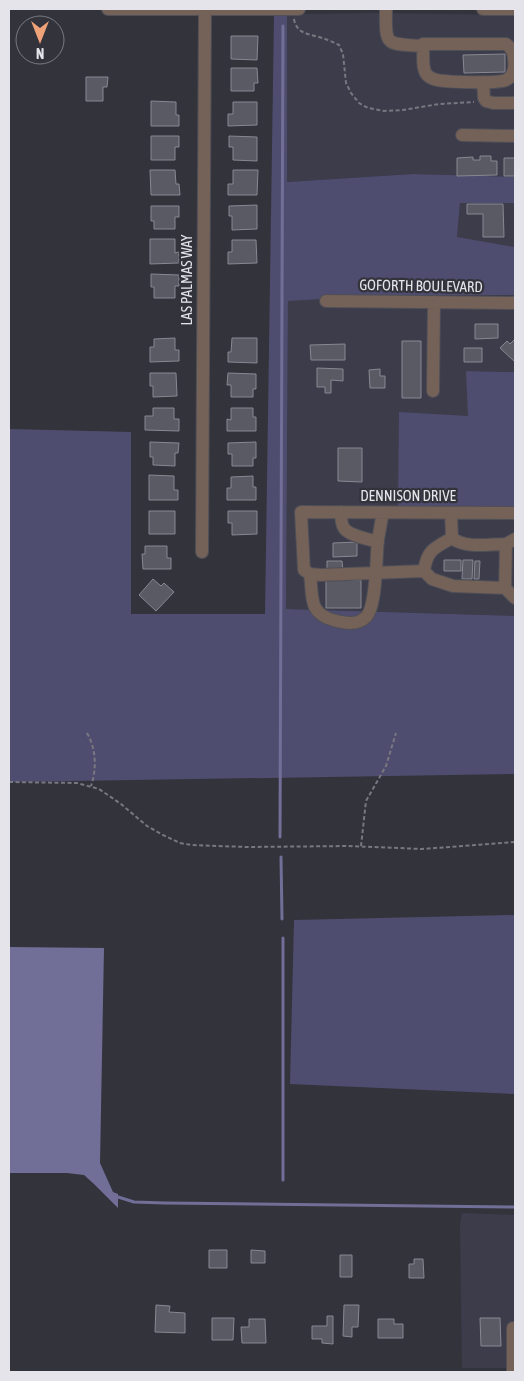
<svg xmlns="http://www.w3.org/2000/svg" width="524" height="1381" viewBox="0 0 524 1381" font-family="'Asap Condensed',sans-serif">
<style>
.built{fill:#3c3c4b}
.green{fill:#4f4d6f}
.water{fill:#716f98}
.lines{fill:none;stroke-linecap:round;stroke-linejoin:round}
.stream{stroke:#716f98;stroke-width:3}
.building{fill:#5a5a64;stroke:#888893}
.minor-casing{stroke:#4f4f58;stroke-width:14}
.path{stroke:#787880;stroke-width:2;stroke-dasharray:4 2.5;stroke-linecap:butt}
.minor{stroke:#746157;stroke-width:12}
.labels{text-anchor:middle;stroke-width:4.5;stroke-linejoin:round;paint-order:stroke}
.street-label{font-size:15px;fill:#e4e4ea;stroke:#33333c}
</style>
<rect width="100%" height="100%" fill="#33333c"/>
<path class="built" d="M380,13L515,15V177L413,174L287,182V17L286,16L307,14Z
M460,203H515V247L457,238Z
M383,295H515V372L466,371L515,508V616L286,609L288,300Z
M462,1213L515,1215V1368H462L460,1225Z"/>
<path class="green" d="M274,16H287V182L413,174L515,177V203H460L457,237L515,247V295H383L288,301L286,609L515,616V774L9,782V429L131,432V614H265Z
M466,371L515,372V508H398L399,412L468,416Z
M515,915V1094L290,1084L294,920Z"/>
<path class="water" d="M9,947L104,948L100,1163L113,1192L118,1194V1208L94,1184L84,1175L67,1173H9Z"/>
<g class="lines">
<path class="stream" d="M280,837L283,26
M281,857L282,919
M283,938V1180
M115,1196L134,1202L165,1203L515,1207"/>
</g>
<path class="building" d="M231,36H258L257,60L231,59Z
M505,54V72L464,73L463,55Z
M231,68H257L258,83H254V91H231Z
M86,77H108L107,87H103V101H86Z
M151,101L176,102V115H179V126H151Z
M233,102H257V125L228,126V114H233Z
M151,136H179V147H175V160H151Z
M229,136L257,137V161L233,160V147H229Z
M480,156H491V161H497V175L457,176V158L473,157V160H480Z
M504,158H515V176H504Z
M150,170H175L176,184H179L180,195H151Z
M233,170H258L257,195H228V184H233Z
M467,204H503L504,237H483V214H467Z
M257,205V229L232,230V216H229V206Z
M151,206H179V217H175V229H154V221H151Z
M150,239H175V253L179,252V263L150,264Z
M232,240H256L257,263L228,264V252H232Z
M151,274L179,275V286H175V298H154V287H151Z
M475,324H498V338L475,339Z
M175,338V350H179V361L150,362V347H154V339Z
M232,338H257V363L228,362V352H231Z
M515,339V362L500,348L507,341L510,344Z
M402,341H421V398H402Z
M345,344V360H311L310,345Z
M464,348H482V362H464Z
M317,368L343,369V381L331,380V393H325V387H317Z
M380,369V376H385V388H370L369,370Z
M150,373H176L177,396L153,397V386H150Z
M228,373L256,374V389H253V397H231V385H227Z
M153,408H174V419H179V431L145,430V416H153Z
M231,408H253V417H256V431H227V419L231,420Z
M150,442L179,443L178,453H175V466L153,465V457H150Z
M256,442V458H253V466H232V454H228V443Z
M338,448H362V482L338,481Z
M149,475L174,476V490H178V500H149Z
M253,476V487H256V500H227V488H231V477Z
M149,511H175V534H149Z
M228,511H257V534L232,535V523H228Z
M357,542V556L333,557V543Z
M145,546H167V558H171V569H143L142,554H145Z
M444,560H461V571H444Z
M463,560H473L472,579H462Z
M327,561H342L343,572H327Z
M475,561H480L479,579H474Z
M153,579L161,586L164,583L174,592L156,611L139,595Z
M326,580H361V608H326Z
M209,1250H227V1268H209Z
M251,1250L265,1251V1263H251Z
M340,1255H352V1277H340Z
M414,1259H423L424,1278H409V1264H414Z
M156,1305L170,1306L169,1312L185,1313V1333L155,1332Z
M344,1305H359L358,1327H352V1337L343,1336Z
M327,1316H333V1344L322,1343V1339H312V1326H327Z
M212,1318H234L233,1340H212Z
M480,1318H500L501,1346H481Z
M249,1319H265L266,1343H242L241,1327H249Z
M378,1319H394V1324H403V1338H378Z"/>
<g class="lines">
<g class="minor-casing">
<path id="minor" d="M108,9H299
M386,9C385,49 387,43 423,46
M483,9H515
M423,44H506C512,48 514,53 514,60C515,68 514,76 506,80C497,84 447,82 437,80C433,79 429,77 427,75C421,68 424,53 423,44Z
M483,82L484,98L486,101L493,103H515
M462,135L515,136
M326,301L515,303
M433,391L434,302
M341,512C341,517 341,524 344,528C349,536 369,539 378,542
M451,513L452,538C466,549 489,544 506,544
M515,513L301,512L304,570L310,574L321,575L424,571L432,579L453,586L505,588L506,544L515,539
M202,552L205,9
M424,571C427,550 434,548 452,538
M310,574C313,596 308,613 333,620C344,623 357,626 366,617C377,606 376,556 378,539C380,530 381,521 383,513
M505,588L515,598
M513,1372V1328L515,1329"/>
</g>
<path class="path" d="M294,19C296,33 308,34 319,37C326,39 333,42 339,45L343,54L346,83L351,93L359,103L368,108L384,111L403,110L439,104L474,102
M87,733C96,748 97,769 91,786
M9,782L77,783L99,789L121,804L147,826L161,834L180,843L191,845L246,847L349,846L422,849L515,842
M361,846L366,801L386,766L396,733"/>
<use href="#minor" class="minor"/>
</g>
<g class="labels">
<g class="street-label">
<text transform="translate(187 280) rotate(-90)" y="5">LAS PALMAS WAY</text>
<text transform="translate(421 286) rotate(1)" y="5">GOFORTH BOULEVARD</text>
<text x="408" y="501">DENNISON DRIVE</text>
</g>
</g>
<rect width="524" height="1381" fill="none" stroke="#e4e4ea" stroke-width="20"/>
<g transform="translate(40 40) rotate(180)"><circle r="24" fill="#33333c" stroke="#7a7a82"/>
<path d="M0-4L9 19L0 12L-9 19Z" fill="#f0a279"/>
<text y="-8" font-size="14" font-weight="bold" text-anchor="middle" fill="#e4e4ea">N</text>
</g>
</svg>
